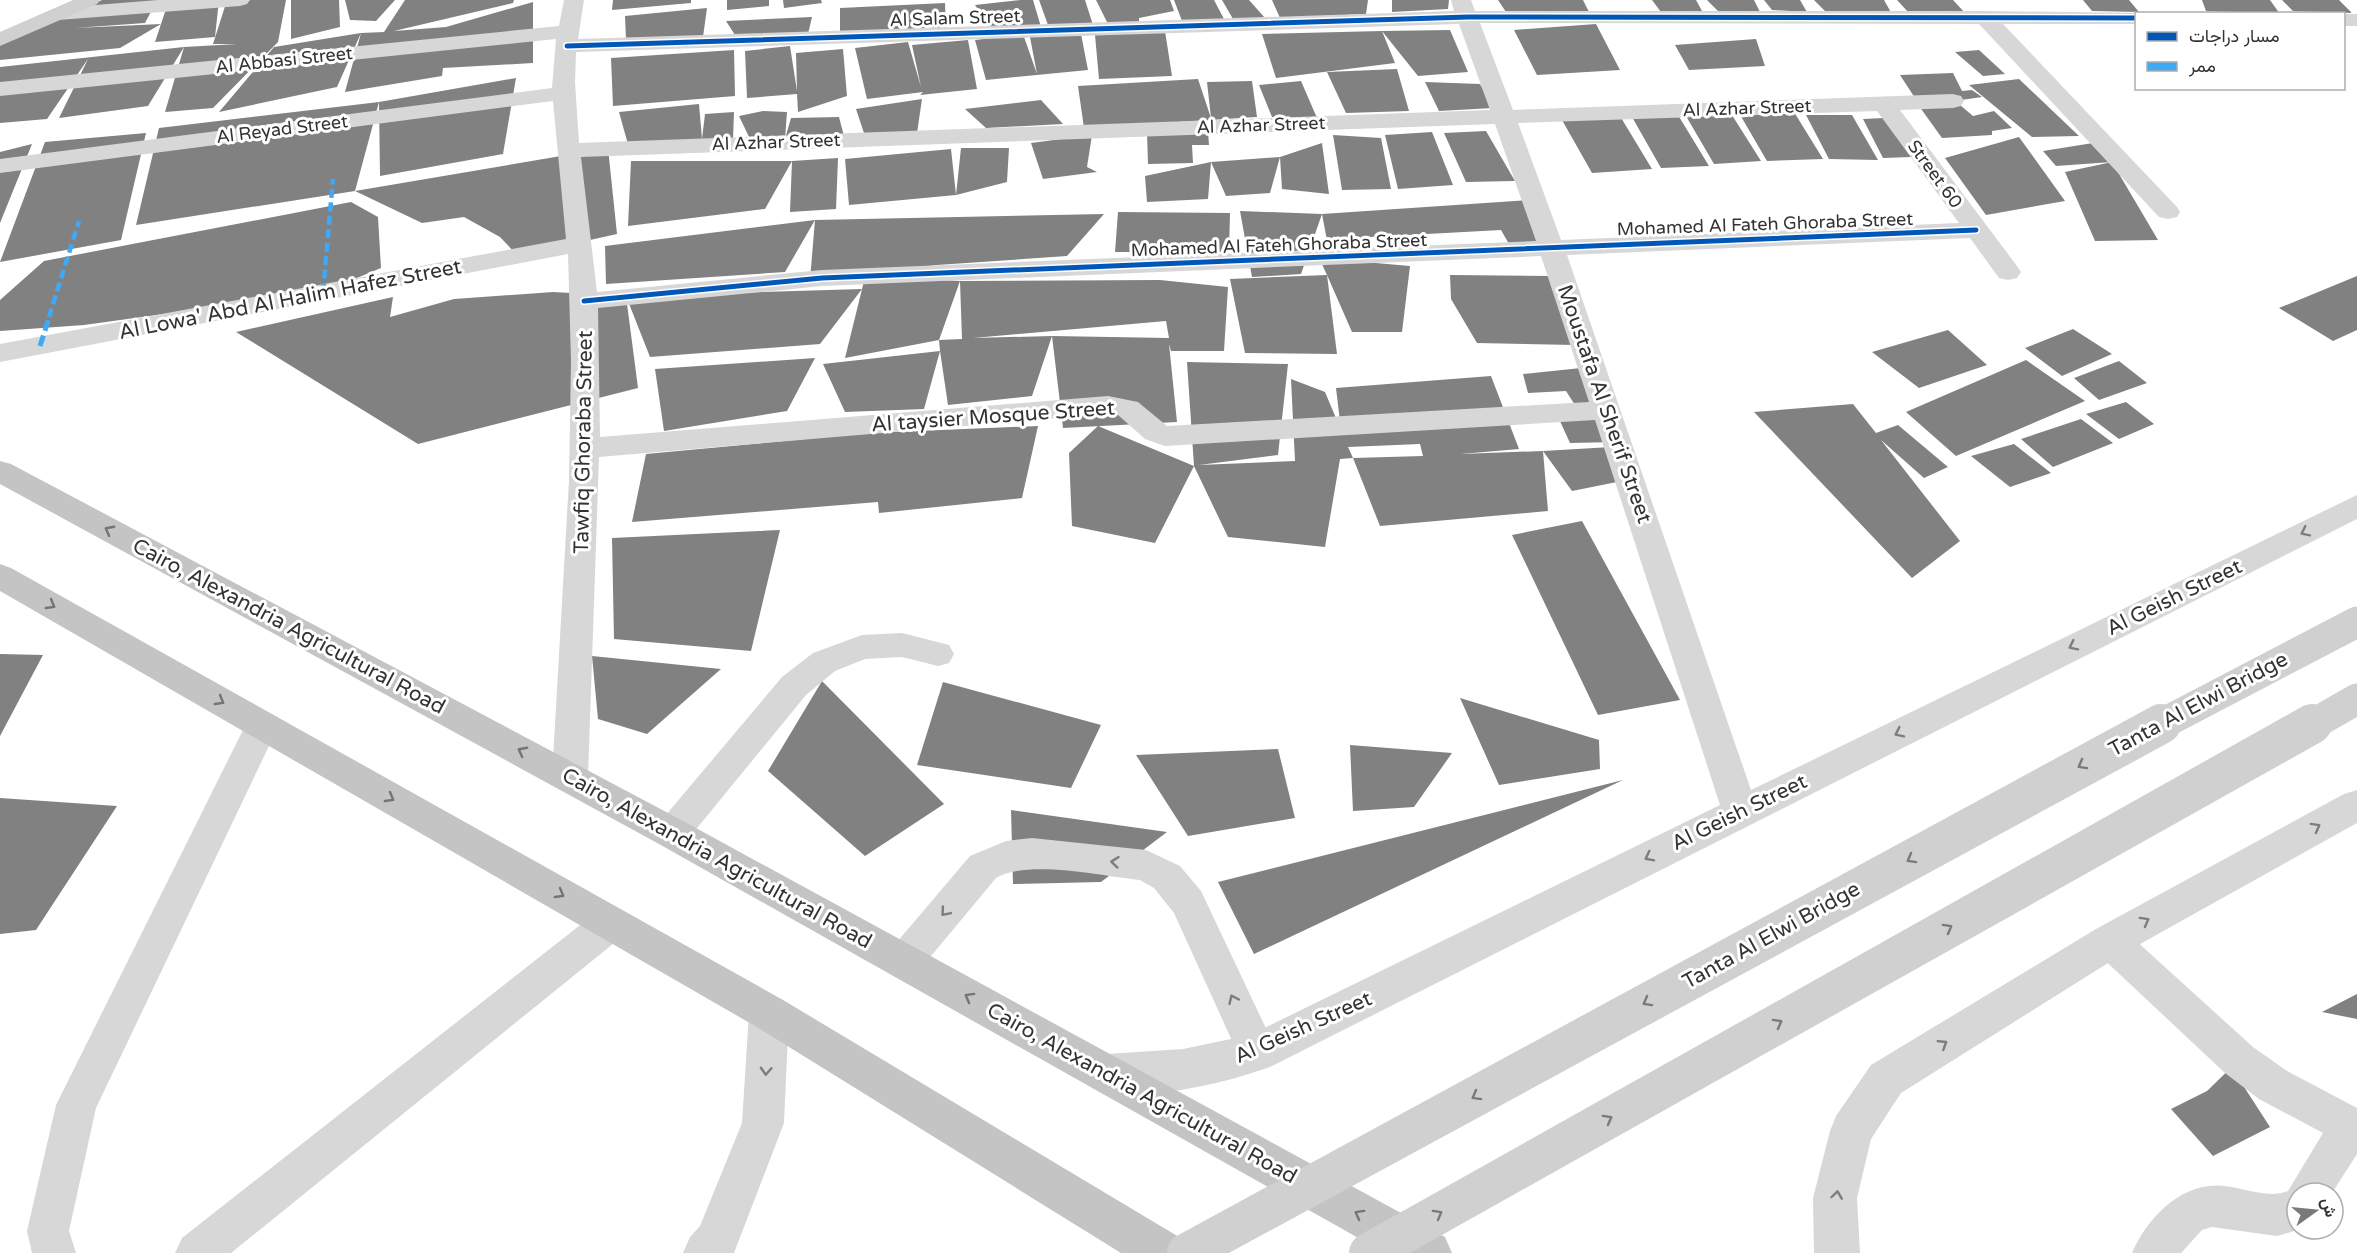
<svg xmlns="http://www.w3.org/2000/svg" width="2357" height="1253" viewBox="0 0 2357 1253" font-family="'Varela Round',Vazirmatn,sans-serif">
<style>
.building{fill:#818181;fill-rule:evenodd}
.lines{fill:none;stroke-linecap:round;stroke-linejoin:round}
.lane{fill:#d7d7d7;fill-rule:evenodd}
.street{fill:#d7d7d7;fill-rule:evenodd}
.secondary{fill:#d0d0d0;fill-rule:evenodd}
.highway{fill:#c4c4c4;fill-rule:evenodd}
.secondary-bridge-far1{stroke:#d0d0d0;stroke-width:31}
.secondary-bridge{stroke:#d0d0d0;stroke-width:40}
.quiet-far1{stroke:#3fa9f5;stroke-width:4.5;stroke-dasharray:9 4.5;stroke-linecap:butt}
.quiet{stroke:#3fa9f5;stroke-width:5;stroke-dasharray:11 5;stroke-linecap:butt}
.cycleway-casing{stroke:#fff;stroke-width:8}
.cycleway{stroke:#0057b8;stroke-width:5}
.oneway{stroke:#747474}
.oneway2{stroke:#7d7d7d}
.oneway3{stroke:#7a7a7a}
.labels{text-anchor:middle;stroke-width:6;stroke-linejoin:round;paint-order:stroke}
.far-street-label{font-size:18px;fill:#333;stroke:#fff}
.street-label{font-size:21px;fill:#333;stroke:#fff}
</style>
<rect width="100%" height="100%" fill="#fff"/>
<path class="building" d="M102,0H157L145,23L75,28L161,24L120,48L0,60V45Z
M169,0H219L215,37L155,42Z
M227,0H286L278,42L213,108L165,112L184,47L237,44H213Z
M291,0H339L340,27L291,39Z
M345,0H395L376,21L350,20Z
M405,0H514L513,3L394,31L446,27L533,2V63L443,68L442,76L345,92L361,33L337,87L219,112L274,47L361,33L384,32Z
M613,0H691V3L612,10Z
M727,0H769V6L727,10Z
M783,0H821L822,3L784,8Z
M1021,0H1033L1041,27H989L975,5Z
M1039,0H1085L1093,25H1048Z
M1096,0H1170L1174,11L1139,18V23L1107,22Z
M1174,0H1214L1224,19L1182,21Z
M1222,0H1249L1265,18L1233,19Z
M1272,0H1368L1366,14L1280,18Z
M1392,0H1449L1448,9L1392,12Z
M1498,0H1583L1589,12H1506Z
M1652,0H1696L1702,11L1661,12Z
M1707,0H1754L1760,12L1718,11Z
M1764,0H1800L1807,12L1772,10Z
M1814,0H1884L1893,16L1829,15Z
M1897,0H1953L1966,14L1909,13Z
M2083,0H2129L2139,12L2092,11Z
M2202,0H2270L2280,14L2206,11Z
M2282,0H2339L2352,13L2293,11Z
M945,3L946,30L840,31V8Z
M707,8L703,37L626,39L625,16Z
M812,17L808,34L735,35L726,21Z
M1596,24L1620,70L1537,75L1514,30Z
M1450,30L1468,72L1418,76L1382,31Z
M1165,31L1172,76L1099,79L1095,35Z
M1382,31L1395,63L1276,78L1262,34Z
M1023,34L1037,74L1030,37L1081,34L1088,70L986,80L975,40Z
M1756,39L1765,66L1689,70L1675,45Z
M968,40L977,89L920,95L923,92L867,99L855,48L908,42L921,87L912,45Z
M790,46L797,91L796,53L843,49L847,96L798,112L797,94L747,98L745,51Z
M184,47L148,106L59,118L88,59L47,119L0,123V67Z
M734,50L735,96L613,106L611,58Z
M1979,50L2005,74L1983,76L1955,52Z
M1397,69L1409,111L1346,113L1327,72Z
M1953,73L1962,91L1972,90L1982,97L1961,100L1915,98L1900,75Z
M516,78L503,154L380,176L379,102Z
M1198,79L1211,118L1207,82L1252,81L1257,117L1084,128L1078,86Z
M2019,79L2079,136L2032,137L1969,85Z
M1301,81L1317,118L1272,117L1259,85Z
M1425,82L1480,84L1493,108L1439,111Z
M922,99L917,133H864L856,109Z
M1041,100L1063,124L986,128L965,109Z
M379,102L355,191L608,148L617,234L518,256L500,237L464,217L422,223L355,191L136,225L159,128Z
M699,104L702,139L705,114L734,112L733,139L629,148L619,112Z
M1960,105L1973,116L1994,111L2012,128L1992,131V135L1942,138L1919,106Z
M763,111L787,112L785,139H750L739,116Z
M1730,112L1761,161L1714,164L1686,116Z
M1794,112L1823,159L1767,161L1739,113Z
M1678,115L1709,166L1661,168L1632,117Z
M1806,115H1852L1878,160L1829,159Z
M1620,116L1652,169L1592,173L1562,120Z
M839,117L844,136L785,139L791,118Z
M1884,118L1911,157L1883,158L1863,119Z
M1486,131L1515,181L1466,182L1444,133Z
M1208,132L1209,145H1192L1193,163L1148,164L1147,133Z
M1432,132L1453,185L1398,189L1385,135Z
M146,133L121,240L0,262L45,142Z
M1092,135L1087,167L1097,172L1043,179L1031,143Z
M1333,135L1381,138L1391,189L1342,190Z
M2019,137L2065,201L1986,215L1945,158Z
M1322,143L1329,194L1282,189L1280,157Z
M2093,143L2112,162L2056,166L2043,151Z
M32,144L0,223V152Z
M961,148H1009L1007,182L956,195L849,205L845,159L951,149L956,195Z
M1280,157L1270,193L1226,196L1211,162Z
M838,158L836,209L790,212L792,161L765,209L628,226L631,161H792Z
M1211,162L1208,199L1147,202L1145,176Z
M2112,162L2158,240L2095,241L2065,172Z
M1528,200L1541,245L1509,244L1501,230L1371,237L1370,251H1329L1322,214Z
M351,202L378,217L381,268L323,292L84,325L0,331V300L44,261Z
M1240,211L1322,214L1301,274L1252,277Z
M1118,212L1230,213L1229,252H1115Z
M1104,214L1067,256L937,265L810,280L815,220Z
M815,220L785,272L606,284L605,246Z
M1319,258L1410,266L1402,332H1352L1327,275L1337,354L1245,353L1230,279L1327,275Z
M1450,275L1550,276L1575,345L1477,343L1451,299Z
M2357,276V330L2333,341L2279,308Z
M865,277L960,281L939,340L962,339L960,281L1160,280L1228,287L1224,351H1171L1169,344L1177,422L1063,428L1052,336L1032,396L948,405L940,351L924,409L845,412L823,364L940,351L939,340L845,358ZM1166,321L1169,338L1052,336L973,338Z
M862,289L820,344L650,357L626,296L638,388L418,444L236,332L393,297L390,317L454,299L553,292L626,296Z
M2073,329L2112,354L2062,376L2025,348Z
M1948,330L1987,365L1919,388L1872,352Z
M815,358L787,411L664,431L655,369Z
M2026,360L2085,401L1956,456L1906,412Z
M2119,361L2147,383L2099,400L2074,378Z
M1187,362L1288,364L1278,455L1199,465L1295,461L1291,379L1325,392L1341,430L1336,388L1491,376L1519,449L1461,454L1543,451L1548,511L1380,526L1353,458L1423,456L1420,444L1348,447L1353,458L1340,459L1325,547L1228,537L1194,466Z
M1581,368L1605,405H1575L1566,391L1528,393L1523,374Z
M2126,402L2154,424L2119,439L2086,414Z
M1853,404L1876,433L1898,425L1948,467L1924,478L1881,440L1960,541L1912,578L1754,412Z
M1608,415L1617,442L1570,443L1559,419Z
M2081,419L2113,443L2053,467L2021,439Z
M1038,426L1022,498L879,513L878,502L632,522L646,454L869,433Z
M1098,426L1194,466L1155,543L1072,526L1069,453Z
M2014,444L2051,473L2010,487L1971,456Z
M1611,447L1622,481L1572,491L1543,451Z
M1582,521L1680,700L1598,715L1512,535Z
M780,530L751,651L614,639L612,538Z
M0,654L43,655L0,736Z
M592,656L721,669L647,734L598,719Z
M822,681L944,804L865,856L768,771Z
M943,682L1101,725L1071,788L917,765Z
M1460,698L1599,740L1600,769L1499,785Z
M1350,745L1452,753L1414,807L1353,811Z
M1278,749L1295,818L1188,836L1136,755Z
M1623,780L1254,954L1218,882Z
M0,798L117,806L36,930L0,934Z
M1011,810L1167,832L1101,882L1013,884Z
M2357,994V1019L2322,1012Z
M2239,1060L2237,1076L2270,1127L2213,1156L2171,1109L2207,1091Z"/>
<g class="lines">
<path class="lane" d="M902,633L949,645L954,654L949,663L938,666L902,657L865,659L835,671L806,695L684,844L672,848L660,844L654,833L660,822L782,677L813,653L862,635Z
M262,712L274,716L279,725L96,1108L69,1231L76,1253H32L27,1231L56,1105L250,716Z
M1032,838L1146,850L1180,866L1201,891L1271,1039L1277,1052L1271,1065L1257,1071L1243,1065L1174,913L1154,888L1140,880C1102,876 1028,859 996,878L917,973L904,978L891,973L885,961L891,949L970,856L1006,841Z
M611,907L624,911L629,923L624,935L231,1253H175L182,1238L598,911Z
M2110,924L2123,929L2253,1047L2287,1071L2357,1108V1154L2332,1193H2297V1229H2301L2277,1236L2212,1227L2202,1230L2181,1253H2132C2147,1218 2182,1181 2224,1186C2245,1188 2268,1199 2288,1191L2323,1133L2259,1099L2225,1073L2097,953L2091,941L2097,929Z"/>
<path class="street" d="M158,0H250L247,4L240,6L58,20L51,18L47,14L51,10L58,8Z
M564,0H584L578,39L1454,11L1451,0H1471L1475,11H1984L2144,13L2136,14V24H2003L2177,207L2180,212L2177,217L2168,219L2159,217L1979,24L1480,23L1513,110L1953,94L1961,96L1964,101L1961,106L1953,108L1900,110L2017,266L2021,272L2017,278L2008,280L1999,278L1970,238L1567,255L1751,790L2357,495V519L1272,1066C1228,1083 1136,1105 1092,1088L1086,1074L1092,1060L1107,1054L1183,1049L1250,1035L1720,805L1595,420L1165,446L1145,439L1118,415L1108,414L599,457L588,777L583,787L570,792L557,787L552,777L569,480L571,361L568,254L0,362V344L566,239L553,101L0,173V159L552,88L556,39L0,96V82L559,26ZM1459,24L1490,110L579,143L575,82L576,52ZM1877,111L1959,223L1561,240L1518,123ZM1495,124L1536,241L822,270L597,292L581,157ZM1541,256L1589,402L1167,426L1138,402L1108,396L600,437L598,308L822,286Z
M2344,14H2357V26H2344Z
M2357,790V823L2124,953L1901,1093L1871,1139L1857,1198L1860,1253H1814L1813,1198L1830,1131L1836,1116L1871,1065L2096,929L2344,794Z
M769,994L783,1000L789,1013L784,1123L734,1253H683L690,1237L700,1226L742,1123L749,1013L755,1000Z"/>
<path class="secondary" d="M73,0H100L97,4L0,46V32Z"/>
<path class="highway" d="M0,461L11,464L685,822L1445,1237L1452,1253H1385L659,844L0,484Z
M0,564L11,568L783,1000L1179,1237L1186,1253H1121L755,1026L0,591Z"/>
<path class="secondary-bridge-far1" d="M2158,726L2357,622
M2310,726L2357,699"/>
<path class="secondary-bridge" d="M1187,1253L2161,724
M1369,1253L2312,724"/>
<path class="quiet-far1" d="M323,292L333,179
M49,317L79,221"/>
<path class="quiet" d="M40,346L50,315"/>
<g class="cycleway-casing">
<path id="cycleway" d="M567,46L1468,17L2136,18
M584,301L822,278L1976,230"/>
</g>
<use href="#cycleway" class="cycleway"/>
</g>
<defs><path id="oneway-chevron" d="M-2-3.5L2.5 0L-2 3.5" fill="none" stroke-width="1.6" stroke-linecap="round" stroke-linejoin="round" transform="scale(1.5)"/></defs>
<g class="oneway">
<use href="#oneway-chevron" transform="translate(109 530) rotate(-152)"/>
<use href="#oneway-chevron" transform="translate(51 605) rotate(30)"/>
<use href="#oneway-chevron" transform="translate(220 701) rotate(30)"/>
<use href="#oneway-chevron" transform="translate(522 751) rotate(-152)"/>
<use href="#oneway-chevron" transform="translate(390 798) rotate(30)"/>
<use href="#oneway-chevron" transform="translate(560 894) rotate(30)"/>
<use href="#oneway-chevron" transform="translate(969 997) rotate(-151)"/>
<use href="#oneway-chevron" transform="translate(1359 1214) rotate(-151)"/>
</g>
<g class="oneway2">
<use href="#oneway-chevron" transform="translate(2305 532) rotate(154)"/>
<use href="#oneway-chevron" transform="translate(2073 646) rotate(154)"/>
<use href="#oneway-chevron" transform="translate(1899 733) rotate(154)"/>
<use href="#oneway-chevron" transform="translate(2316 827) rotate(-29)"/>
<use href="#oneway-chevron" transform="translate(1649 857) rotate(153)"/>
<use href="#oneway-chevron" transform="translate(1115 862) rotate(-174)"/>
<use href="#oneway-chevron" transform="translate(945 912) rotate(130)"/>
<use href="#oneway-chevron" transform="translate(2145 921) rotate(-29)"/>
<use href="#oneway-chevron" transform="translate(1233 999) rotate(-115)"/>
<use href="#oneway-chevron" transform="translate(1943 1044) rotate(-32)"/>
<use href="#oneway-chevron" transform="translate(766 1071) rotate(93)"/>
<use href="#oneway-chevron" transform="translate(1837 1195) rotate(-82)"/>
</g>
<g class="oneway3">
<use href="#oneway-chevron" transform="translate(2082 765) rotate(151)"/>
<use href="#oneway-chevron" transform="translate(1911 859) rotate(151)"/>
<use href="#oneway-chevron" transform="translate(1948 928) rotate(-29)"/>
<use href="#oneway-chevron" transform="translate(1647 1002) rotate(151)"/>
<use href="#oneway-chevron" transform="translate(1778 1023) rotate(-29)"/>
<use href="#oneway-chevron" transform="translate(1476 1096) rotate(151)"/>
<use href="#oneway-chevron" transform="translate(1608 1119) rotate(-29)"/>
<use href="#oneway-chevron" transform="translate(1438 1214) rotate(-29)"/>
</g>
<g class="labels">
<g class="far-street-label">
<text transform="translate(955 18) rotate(-2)" y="6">Al Salam Street</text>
<text transform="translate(284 60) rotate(-6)" y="6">Al Abbasi Street</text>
<text transform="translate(1747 108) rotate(-2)" y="6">Al Azhar Street</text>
<text transform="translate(1261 125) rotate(-2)" y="6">Al Azhar Street</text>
<text transform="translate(282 129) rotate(-7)" y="6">Al Reyad Street</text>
<text transform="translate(776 142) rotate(-2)" y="6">Al Azhar Street</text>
<text transform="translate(1935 174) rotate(54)" y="6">Street 60</text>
<text transform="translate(1765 224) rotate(-2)" y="6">Mohamed Al Fateh Ghoraba Street</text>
<text transform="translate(1279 245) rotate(-2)" y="6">Mohamed Al Fateh Ghoraba Street</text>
</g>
<g class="street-label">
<text transform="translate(290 299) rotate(-11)" y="7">Al Lowa' Abd Al Halim Hafez Street</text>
<text transform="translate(1605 404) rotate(71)" y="7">Moustafa Al Sherif Street</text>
<text transform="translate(993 416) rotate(-4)" y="7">Al taysier Mosque Street</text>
<text transform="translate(583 442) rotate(-89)" y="7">Tawfiq Ghoraba Street</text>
<text transform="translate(2174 597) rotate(-26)" y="7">Al Geish Street</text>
<text transform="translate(289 626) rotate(28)" y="7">Cairo, Alexandria Agricultural Road</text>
<text transform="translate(2198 704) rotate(-28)" y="7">Tanta Al Elwi Bridge</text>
<text transform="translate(1739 812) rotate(-26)" y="7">Al Geish Street</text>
<text transform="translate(717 858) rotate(29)" y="7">Cairo, Alexandria Agricultural Road</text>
<text transform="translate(1771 935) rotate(-29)" y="7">Tanta Al Elwi Bridge</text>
<text transform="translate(1303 1027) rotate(-24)" y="7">Al Geish Street</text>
<text transform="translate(1142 1093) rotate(29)" y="7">Cairo, Alexandria Agricultural Road</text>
</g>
</g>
<rect x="2135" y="12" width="210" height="78" fill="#ffffff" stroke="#adadad" stroke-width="1.5"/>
<rect x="2147" y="32" width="30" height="9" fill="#0057b8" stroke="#adadad" stroke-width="1.5"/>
<text x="2189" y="42" font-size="18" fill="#333333">مسار دراجات</text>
<rect x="2147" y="62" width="30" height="9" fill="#3fa9f5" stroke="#adadad" stroke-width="1.5"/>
<text x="2189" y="72" font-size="18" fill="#333333">ممر</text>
<g transform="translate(2315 1211) rotate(75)"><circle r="28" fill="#ffffff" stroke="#adadad" stroke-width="1.5"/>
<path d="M0-4.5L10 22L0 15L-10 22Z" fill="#7a7a7a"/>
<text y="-9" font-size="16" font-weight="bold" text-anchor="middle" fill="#333333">ش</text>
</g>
</svg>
